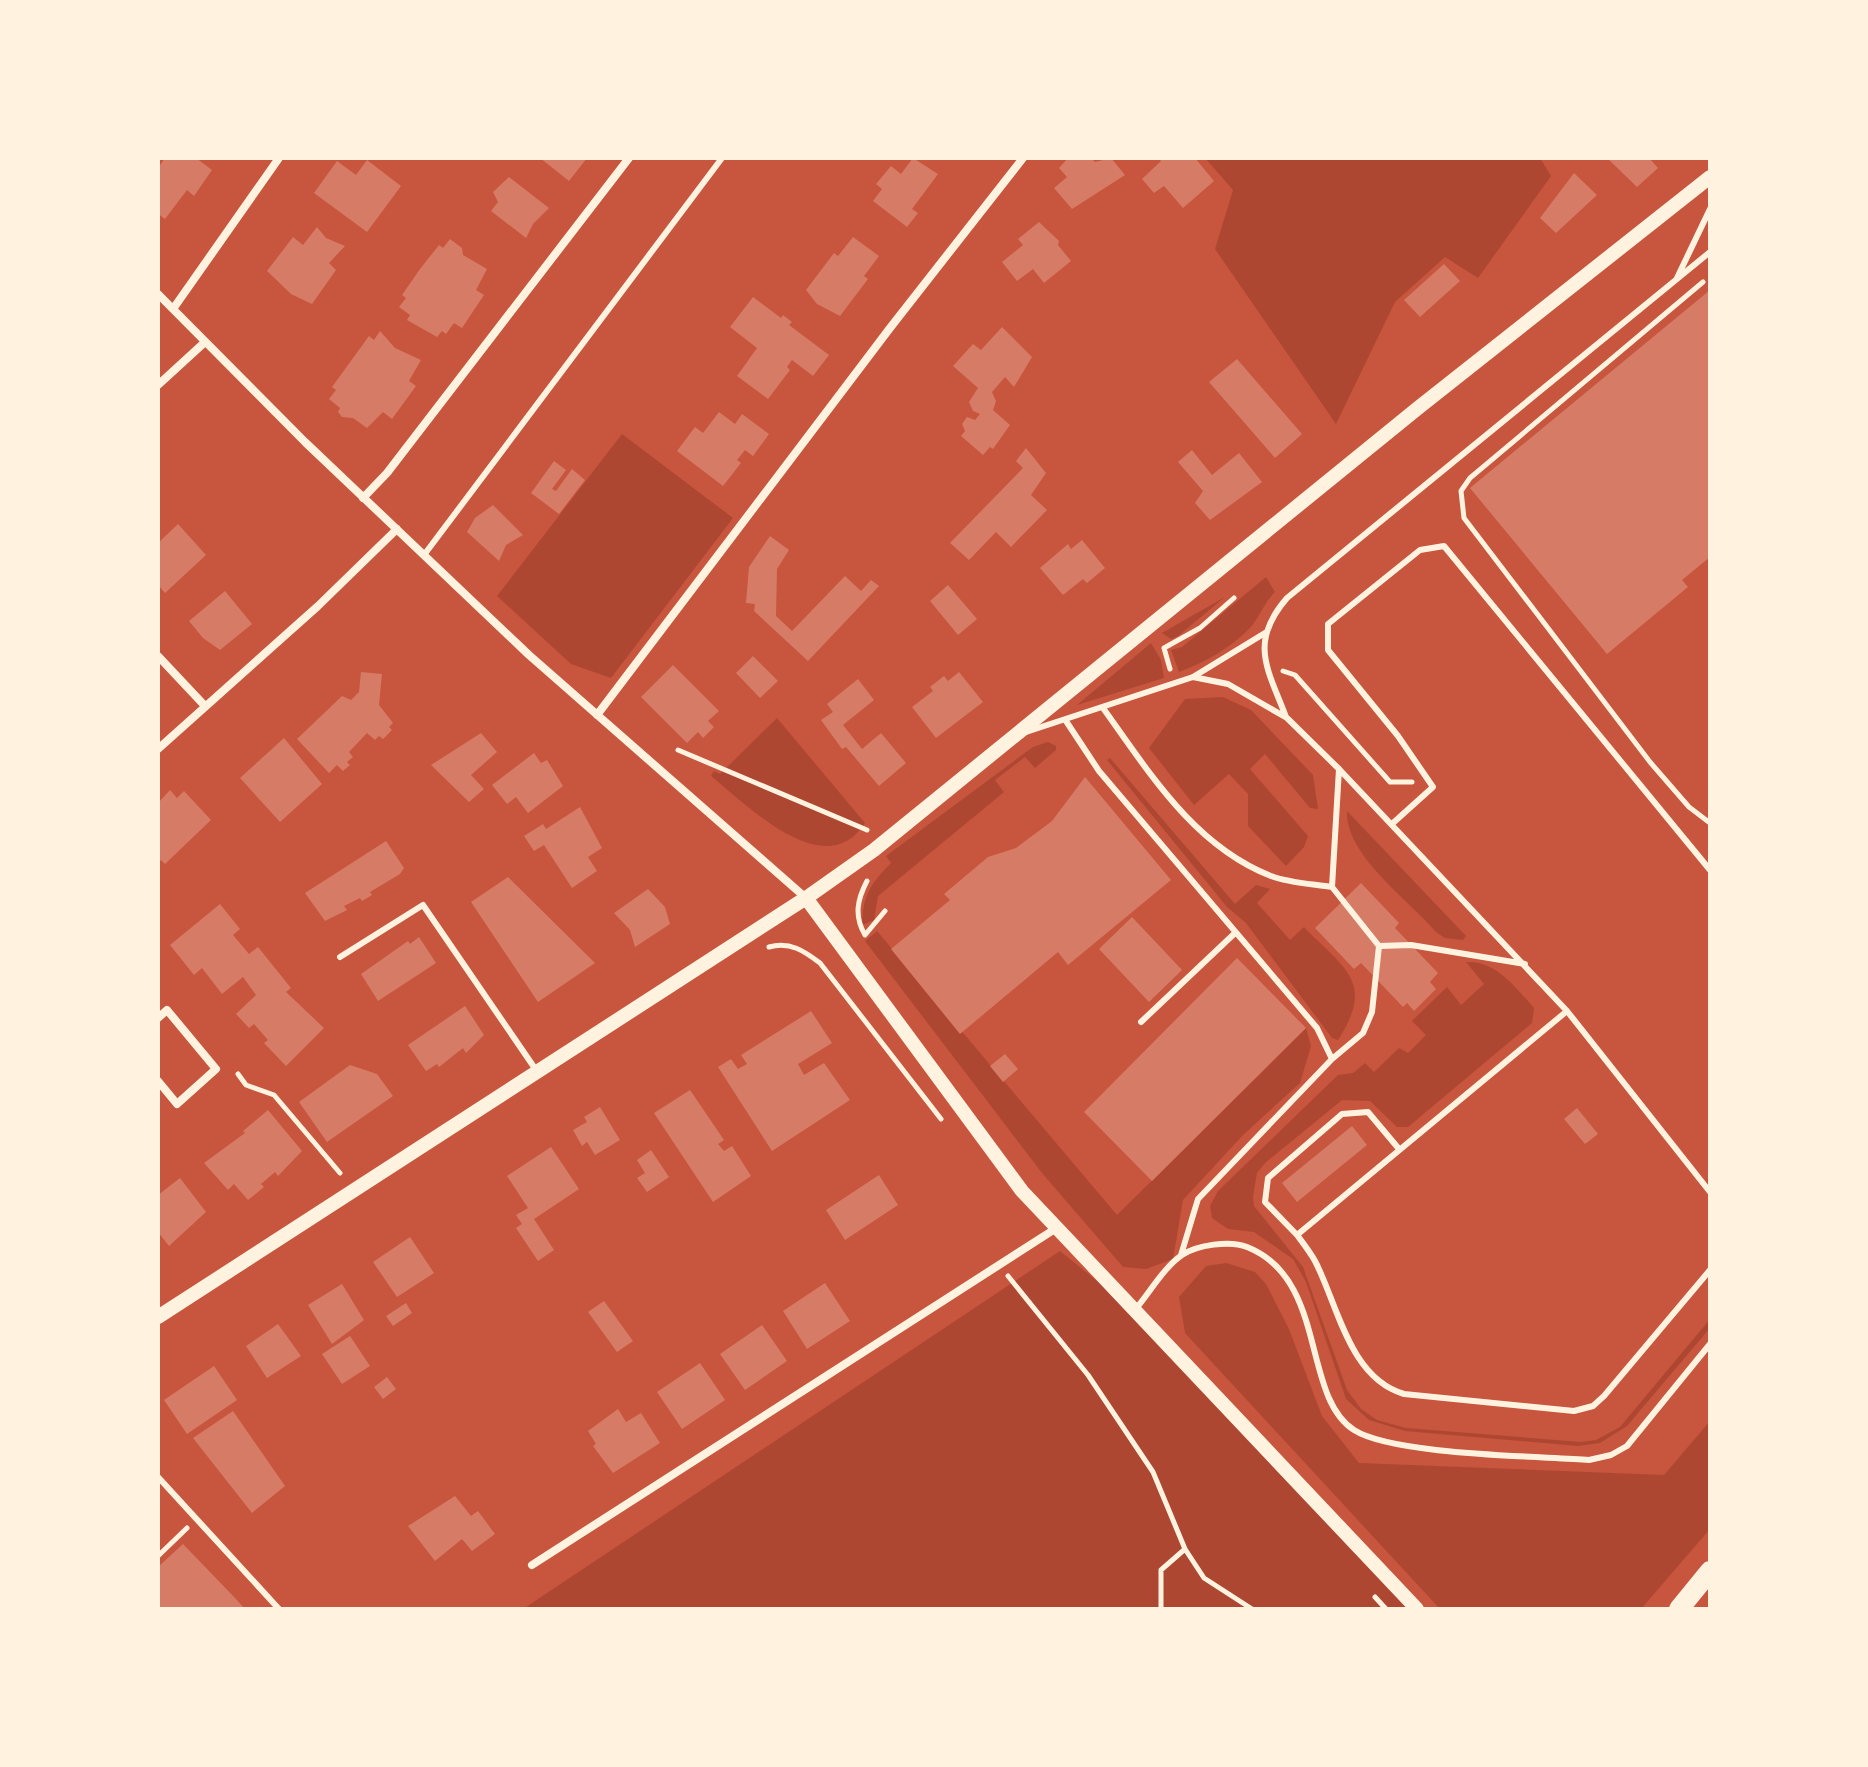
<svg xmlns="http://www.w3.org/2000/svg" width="1868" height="1767" viewBox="0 0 1868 1767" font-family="'PT Sans',sans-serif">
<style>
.green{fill:#ae4732}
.building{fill:#d67c66}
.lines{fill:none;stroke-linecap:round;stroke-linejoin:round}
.path{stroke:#fff3e0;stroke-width:5}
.service{stroke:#fff3e0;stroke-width:6}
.minor{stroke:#fff3e0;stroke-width:8}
.tertiary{stroke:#fff3e0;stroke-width:14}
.primary{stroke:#fff3e0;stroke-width:20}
</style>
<rect width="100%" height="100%" fill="#c8553d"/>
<path class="green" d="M1205,158H1540L1551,176L1478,278L1445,257L1395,302L1336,424L1215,249L1233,190Z
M622,434L733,518L611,678L571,664L497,596Z
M1266,577L1275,592C1264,603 1259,618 1250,628C1231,648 1203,663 1179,672L1171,650L1182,647Z
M1225,597L1178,636L1171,639L1162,633Z
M1151,643L1161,660L1164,678L1077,705Z
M1223,697L1251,710L1313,775L1318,809L1310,808L1265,754L1250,769L1308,836L1304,847L1286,866L1248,826V794L1229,774L1194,805L1149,748L1185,699Z
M777,718L865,823C825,885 747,805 711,776L714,771L720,774Z
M1048,742L1056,746V750L1035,768L1025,757L995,780L1004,792L878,896L874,920L862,925C863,895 871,883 891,863L886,856L1033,747Z
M1110,758L1235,904L1256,885L1270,889L1257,903L1290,940L1304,927C1344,969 1376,981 1338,1040L1332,1038L1246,923L1227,907L1107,760Z
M1347,811L1466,936L1463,940L1445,938L1436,932C1409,900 1345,855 1347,811Z
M877,931L1117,1215L1306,1028L1311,1046L1300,1083L1243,1135L1183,1200L1173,1259L1146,1269L1123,1267L1042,1173L865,941Z
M1466,962C1496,960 1516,988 1534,1008L1532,1023L1408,1127H1397L1370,1101L1342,1100L1265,1163L1257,1173L1253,1197L1254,1206L1303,1267L1347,1390L1361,1409L1377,1420L1406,1428L1581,1442L1596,1440L1620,1427L1710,1319V1328L1627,1426L1600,1443L1578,1446L1405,1431L1369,1420L1346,1399L1306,1282L1293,1259L1254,1232L1228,1229L1212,1218L1210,1206L1218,1191L1338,1075L1353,1073L1365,1063L1374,1072L1399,1048L1408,1053L1426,1035L1412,1021L1447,987L1461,1005L1484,984Z
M1060,1251L1134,1311L1417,1609H523Z
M1226,1263L1255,1272L1266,1284L1289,1329L1322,1416L1359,1463L1664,1475L1710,1421V1529L1641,1609H1440L1185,1333L1179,1297L1206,1266Z"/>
<path class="building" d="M165,158H196L212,170L194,196L187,190L165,219L158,214V168Z
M540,158H587L569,181Z
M913,158L938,174L912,209L918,213L907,227L873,201L882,189L876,184L891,166L901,174Z
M1068,158H1091L1095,162L1111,158L1125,175L1072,209L1054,188L1067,177L1059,168Z
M1158,158H1195L1214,181L1183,208L1164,186L1154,193L1142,179L1161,161Z
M1607,158H1649L1658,168L1637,187Z
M367,160L401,186L367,232L314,193L337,161L356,175Z
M1574,173L1597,195L1556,233L1540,218Z
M509,177L549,208L533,224L526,238L491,211L498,202L493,192Z
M1039,222L1059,241L1058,245L1071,261L1044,283L1033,269L1017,281L1002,262L1023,245L1018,239Z
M317,227L326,238L345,246L329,263L336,270L312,304L291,294L267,271L293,237L303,245Z
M853,237L879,256L864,276L868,279L840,316L817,304L806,290L834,253L838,256Z
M450,239L462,248L463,255L487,269L476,290L484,295L462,328L454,323L446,334L442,331L437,337L407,320L410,315L399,307L406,298L402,295L420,269L439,245L443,248Z
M1444,264L1460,281L1420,317L1404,300Z
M1710,290V557L1682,580L1688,587L1607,654L1470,488Z
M753,297L781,318L783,315L792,322L789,325L829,355L813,376L792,360L787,367L790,370L768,399L737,376L757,348L730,327Z
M1002,327L1032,357L1014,387L1005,377L992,392L996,401L993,410L1010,425L993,449L990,447L983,455L961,436L965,431L962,424L967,417L975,420L980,414L973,411L969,402L978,388L953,366L973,344L981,350Z
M380,331L395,348L421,360L409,381L416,386L392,419L383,412L367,428L353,418L342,417L338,412L340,408L329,399L336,390L332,387L369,336L374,340Z
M1237,359L1302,434L1275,458L1209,382Z
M719,412L735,424L742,414L769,434L753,456L745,450L737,460L741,463L723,486L677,451L695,427L703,433Z
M1026,448L1046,473L1031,495L1047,510L1011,547L996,532L969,560L950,543L1023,468L1016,461Z
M1192,450L1212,475L1239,453L1262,482L1210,520L1195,503L1203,491L1178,462Z
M554,461L566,470L552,489L556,491L572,469L585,480L559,514L531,493Z
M493,505L523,535L506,545L499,561L467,532L475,518Z
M178,524L206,555L165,593L158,585V543Z
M770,536L789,550L777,569L776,616L792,631L845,576L861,591L871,580L879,586L808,661L754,611L755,604L746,603L749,567Z
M1082,540L1105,568L1087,583L1083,579L1063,595L1040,568L1068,544L1071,549Z
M948,585L977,619L958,635L930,601Z
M225,591L252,624L220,650L203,638L189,621Z
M753,656L778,681L760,698L736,673Z
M673,665L719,711L708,721L714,727L703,738L698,732L687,743L641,697Z
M361,672L382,674L379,705L393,723L389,727L392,730L383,739L379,736L375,740L367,733L349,752L353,757L347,762L350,765L343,771L337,765L329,773L297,739L342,696L351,700L359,692Z
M959,672L983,702L936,738L912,707L933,691L930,687L944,676L948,681Z
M858,679L874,700L843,725L862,749L881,733L906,763L879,786L846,747L842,749L821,720L833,712L827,704Z
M481,733L497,752L471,775L484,789L469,802L431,765Z
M284,738L322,784L280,822L240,778Z
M534,753L541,763L547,760L563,786L528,813L516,797L507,804L492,785Z
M1085,777L1171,880L1068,965L1058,952L960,1034L891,949L950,900L944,894L988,857L1016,848L1052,821Z
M170,790L177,798L184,791L211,820L165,864L161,860L158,864V803Z
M580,807L602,848L588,857L597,871L572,888L544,845L534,851L524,836L543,824L546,829Z
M386,841L404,868L400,874L370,892L372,895L362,901L360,898L344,906L347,910L325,921L305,893Z
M508,877L595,963L538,1002L471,902Z
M1361,883L1399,923L1395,928L1438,973L1430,982L1436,989L1414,1011L1407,1003L1403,1007L1361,963L1354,969L1315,928Z
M648,889L665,907L670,924L635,947L630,930L614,913Z
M220,904L240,929L233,935L249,954L258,947L291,988L286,992L324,1028L286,1066L264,1043L268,1040L254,1024L249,1028L236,1014L256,995L243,977L222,994L202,968L194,975L170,945Z
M1132,917L1182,970L1149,1002L1099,949Z
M419,937L436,963L378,1001L361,974L408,941L410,944Z
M1237,958L1306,1028L1152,1181L1084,1112Z
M465,1006L484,1035L466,1053L463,1048L439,1067L437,1064L426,1071L408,1045Z
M811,1011L832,1043L798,1064L804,1075L824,1063L850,1100L772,1151L718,1067L731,1059L738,1069L747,1064L741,1055Z
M1005,1054L1018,1069L1003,1082L990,1066Z
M350,1065L377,1074L393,1096L327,1142L299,1102Z
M690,1090L724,1140L718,1144L724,1151L732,1146L751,1176L713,1202L654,1113Z
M600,1107L620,1140L595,1155L587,1142L582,1146L573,1130L587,1122L584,1117Z
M1577,1108L1598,1134L1585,1144L1564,1119Z
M268,1110L302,1151L278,1176L275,1172L261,1184L264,1187L248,1200L234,1184L228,1190L204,1163L245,1133L243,1131Z
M1352,1126L1367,1145L1297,1202L1282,1183Z
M551,1147L579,1189L534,1219L554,1250L538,1261L516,1228L522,1224L516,1215L528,1208L507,1176Z
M651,1150L669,1177L647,1192L637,1178L645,1173L637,1160Z
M879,1175L898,1205L845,1240L826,1210Z
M180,1178L206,1212L169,1246L158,1232V1195Z
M410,1237L434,1273L397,1297L373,1262Z
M825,1283L850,1321L807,1349L783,1311Z
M342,1284L364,1320L332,1344L308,1305Z
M604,1301L633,1341L617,1352L588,1312Z
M406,1303L412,1313L393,1326L386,1316Z
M278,1324L301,1356L267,1378L246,1346Z
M762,1325L787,1361L745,1390L720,1354Z
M350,1336L370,1366L342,1384L322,1354Z
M700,1363L725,1400L682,1429L657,1392Z
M214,1366L237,1400L187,1434L164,1400Z
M387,1377L396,1389L383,1399L374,1387Z
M618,1409L626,1422L641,1413L660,1443L613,1473L593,1446L596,1444L588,1431Z
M233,1411L285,1486L252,1513L193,1438Z
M455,1496L471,1516L478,1511L495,1534L472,1551L462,1539L435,1561L408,1526Z
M183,1544L236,1599L245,1609H158V1567Z"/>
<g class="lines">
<path class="path" d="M1703,282L1470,478L1461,491L1464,518L1650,762L1689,807L1710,823
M1170,669L1164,648L1200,628L1234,598
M1283,671L1295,675L1390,782H1412
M678,750L867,830
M867,881C857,900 854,916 865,935L885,911
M769,947C790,941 804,951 820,963L941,1119
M238,1074L246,1085L274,1095L340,1173
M1008,1276L1088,1375L1153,1472L1185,1549L1204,1578L1252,1609
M158,1556L187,1528
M1375,1597L1386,1609
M1161,1609V1570L1185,1549"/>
<path class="service" d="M1677,278L1710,209
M424,555L722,158
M1193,677L1228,684L1287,718L1339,769L1567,1011L1710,1192
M1103,708C1149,772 1194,846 1271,876C1289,883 1313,884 1332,887
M1286,717C1268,669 1248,643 1287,598L1710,252
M1066,721L1099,771L1317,1028L1332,1059
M1026,732L1193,677L1265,633
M1339,769L1332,887L1379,946
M1393,823L1433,787L1398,736L1328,650V624L1420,550L1444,546L1710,870
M1379,946L1411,945L1525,964
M340,957L423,905L536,1070
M1567,1011L1297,1235C1303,1243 1310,1252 1315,1261C1338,1305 1349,1378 1404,1394L1574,1411L1593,1406L1604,1396L1710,1270
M1141,1022L1235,933
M1297,1235L1265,1202L1268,1178L1342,1114L1368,1112L1399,1149
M1181,1255L1198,1199L1332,1059L1363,1033L1372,1012L1379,946
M1134,1311C1148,1295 1164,1267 1182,1255C1197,1245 1230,1240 1247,1247C1328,1279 1301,1396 1354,1430C1393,1455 1537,1456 1589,1460L1611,1455L1627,1446L1710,1344
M158,1477L279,1609"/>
<path class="minor" d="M158,294L305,442L529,655L806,898
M173,309L279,158
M158,385L205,342
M363,498L387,473L629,158
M158,656L205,706
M597,715L890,328L1023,158
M158,749L318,606L397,529
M158,1018L167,1010L216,1069L177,1104L158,1081
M532,1565L1055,1229"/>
<path class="tertiary" d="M806,898L1022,1191L1417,1609
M158,1317L806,898L874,850L1418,408L1710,177"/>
<path class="primary" d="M1679,1609L1710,1571"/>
</g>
<rect width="1868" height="1767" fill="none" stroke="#fff3e0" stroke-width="320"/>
</svg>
